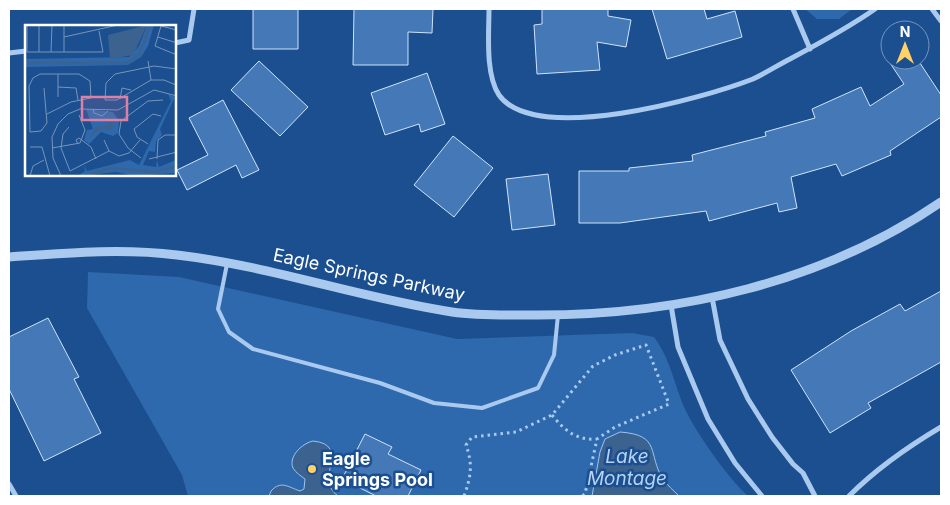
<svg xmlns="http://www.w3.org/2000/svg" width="950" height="505" viewBox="0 0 950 505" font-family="Inter,sans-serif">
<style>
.green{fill:#2e69ad}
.water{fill:#3c6290;stroke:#9cc4f0}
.building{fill:#4478b7;stroke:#cfe3fa}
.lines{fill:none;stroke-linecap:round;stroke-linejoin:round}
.path{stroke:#a9c9ee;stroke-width:3;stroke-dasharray:2.5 4;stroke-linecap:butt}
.service{stroke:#a9c9ee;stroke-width:4}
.minor{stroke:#a9c9ee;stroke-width:5}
.tertiary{stroke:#a9c9ee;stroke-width:9}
.poi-dot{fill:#ffd166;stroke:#1b4f8f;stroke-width:2}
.labels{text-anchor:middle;stroke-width:5;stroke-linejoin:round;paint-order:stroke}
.street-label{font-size:18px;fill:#fff;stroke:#1b4f8f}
.poi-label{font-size:18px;font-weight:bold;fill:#fff;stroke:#1b4f8f;text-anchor:start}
.water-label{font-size:19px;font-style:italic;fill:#b5d3f5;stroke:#1b4f8f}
.inset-river{fill:none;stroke:#3c6290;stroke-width:2.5}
.inset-road{fill:none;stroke:#7695bc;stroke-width:1}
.view{fill:#dd80a5;fill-opacity:0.15;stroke:#dd80a5;stroke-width:2.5}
.inset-edge{fill:none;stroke:#fff;stroke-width:2.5}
</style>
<rect width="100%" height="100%" fill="#1b4f8f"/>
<path class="green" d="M805,9H852L839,19H817Z
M88,272L179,277L457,339L632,333L654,337C673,363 674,388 688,415C700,438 729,479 748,496H188L182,475L87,308Z"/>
<path class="water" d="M620,432C662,435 647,454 663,479C667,485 674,491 679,496H592L600,452L605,439Z
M313,441C352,445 313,479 338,496H269L271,491C281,480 288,487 300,491L304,489L305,479C301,476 296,473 293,468C288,456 303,443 313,441Z"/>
<path class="building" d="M253,9H298V49H253Z
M354,9H433L432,33L408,32V65H353Z
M542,9H608V16L631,20L626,47L597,42L600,70L537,74L534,25L542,24Z
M652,9H704L707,19L735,11L742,37L667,59Z
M888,60H918L941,95V117L890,151L891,155L842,176L836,164L791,177L797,208L779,212L777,203L709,221L706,211L620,223H579V171H629V168L693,161L692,155L766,136L765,132L815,118L812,109L861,87L870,106L904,84Z
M259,61L308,107L280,136L231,90Z
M427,73L445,124L421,132L419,124L385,135L371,93Z
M223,100L259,170L242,178L236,165L187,190L177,170L208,155L189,118Z
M453,136L493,168L454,217L414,185Z
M548,174L555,225L512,230L506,179Z
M941,291V362L868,403L871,408L830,433L791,370L851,331L900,304L905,311Z
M48,318L79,377L74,379L101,433L44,461L9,389V337Z
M365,434L392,447L388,454L421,470L408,496H376L342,479Z"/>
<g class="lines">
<path class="path" d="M552,415C564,430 577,441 597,439
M464,496C471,477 473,464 466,445L472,437L516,432L552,415L593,366L615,355L646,345L669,404L615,427L597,439L585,494L582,496"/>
<path class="service" d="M227,264L218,309L229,332L253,349L380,383L434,403L482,408L538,388L554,355L558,315"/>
<path class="minor" d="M489,9C489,33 485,74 499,95C535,146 704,98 753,79C766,73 778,65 790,59C820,43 848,28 875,9
M793,9L810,49
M932,9L941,21
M175,43L189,40L194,9
M9,53L26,51
M712,297L720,340L748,399L772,437L793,464L803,473L815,496
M671,305L678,347L708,419L735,463L762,496
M9,484L16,496
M849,496C876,469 909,446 941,427"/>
<path class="tertiary" d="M9,257C65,253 121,248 177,255C271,266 359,298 452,312C480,316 510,315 538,315C680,315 824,282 941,202"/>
</g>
<circle class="poi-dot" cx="312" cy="469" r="5"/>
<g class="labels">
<g class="street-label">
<text transform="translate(369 275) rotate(12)" y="6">Eagle Springs Parkway</text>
</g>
<g class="poi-label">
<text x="322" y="465">Eagle<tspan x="322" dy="21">Springs Pool</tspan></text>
</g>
<g class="water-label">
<text x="627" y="463">Lake<tspan x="627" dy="22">Montage</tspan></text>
</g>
</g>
<g transform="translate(25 25)">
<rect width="151" height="151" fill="#1b4f8f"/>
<path d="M122,0H129L123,21L116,32L103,40L0,42V34L104,32L114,21ZM143,69L150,72L135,104L137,110L131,116L130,127L124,126L118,140L131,142L132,135L134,142L151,135L150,148L109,151L91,147L53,151L60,146L59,140L62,146L105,135L114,140L146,76ZM61,84L88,87L94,96L93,108L88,111L76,107L64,119L59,115L62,105L68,104Z" fill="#2e69ad"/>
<path d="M122,0L108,30L85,34L83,10ZM85,92L90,96L88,105L76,104L64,113L71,102L83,100Z" fill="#3c6290"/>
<path class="inset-river" d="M0,38H102L114,30L125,0M61,151L86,143L131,147L152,141"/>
<path class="inset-road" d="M2,0V27H78L74,6M14,0V27M152,5L136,1L130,21L152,30M39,12L93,0M133,12L152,18M26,27L27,0M39,27V0M123,36L126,55M8,53L15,49H54L65,56L66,73L46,77L22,89M8,53L4,61L5,107L16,106L22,98L19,63M151,60L139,55H126L92,75H80L81,58L90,49L129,41L152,44M33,62L51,63L53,75M33,72V49M95,74L97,63L106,65M68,84L69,88L77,91L83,86M96,96L123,76L138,75M96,96L94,109L103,123L116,133M44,102L38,109L36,123L45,146L84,126M79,115L84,126L94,131L104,128L115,115M53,119L51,115L54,113L66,122L71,134M123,119L112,112L109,104L128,89L136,91M5,122H17L25,151M27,123L55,118L60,105L54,90M124,134L152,127M132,134L133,115L140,110H152M5,151L8,141L19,135M36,151L28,133L27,112L33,99L43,89L55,84L93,85L129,65L152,71"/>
<path class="view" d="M57,72H102V95H57Z"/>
<rect width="151" height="151" class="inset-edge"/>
</g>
<rect width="950" height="505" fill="none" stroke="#ffffff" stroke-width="20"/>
<g transform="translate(905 45)"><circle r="24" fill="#1b4f8f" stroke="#7695bc"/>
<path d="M0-4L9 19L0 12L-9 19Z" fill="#ffd166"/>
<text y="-8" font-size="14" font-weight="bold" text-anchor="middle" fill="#ffffff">N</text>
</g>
</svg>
